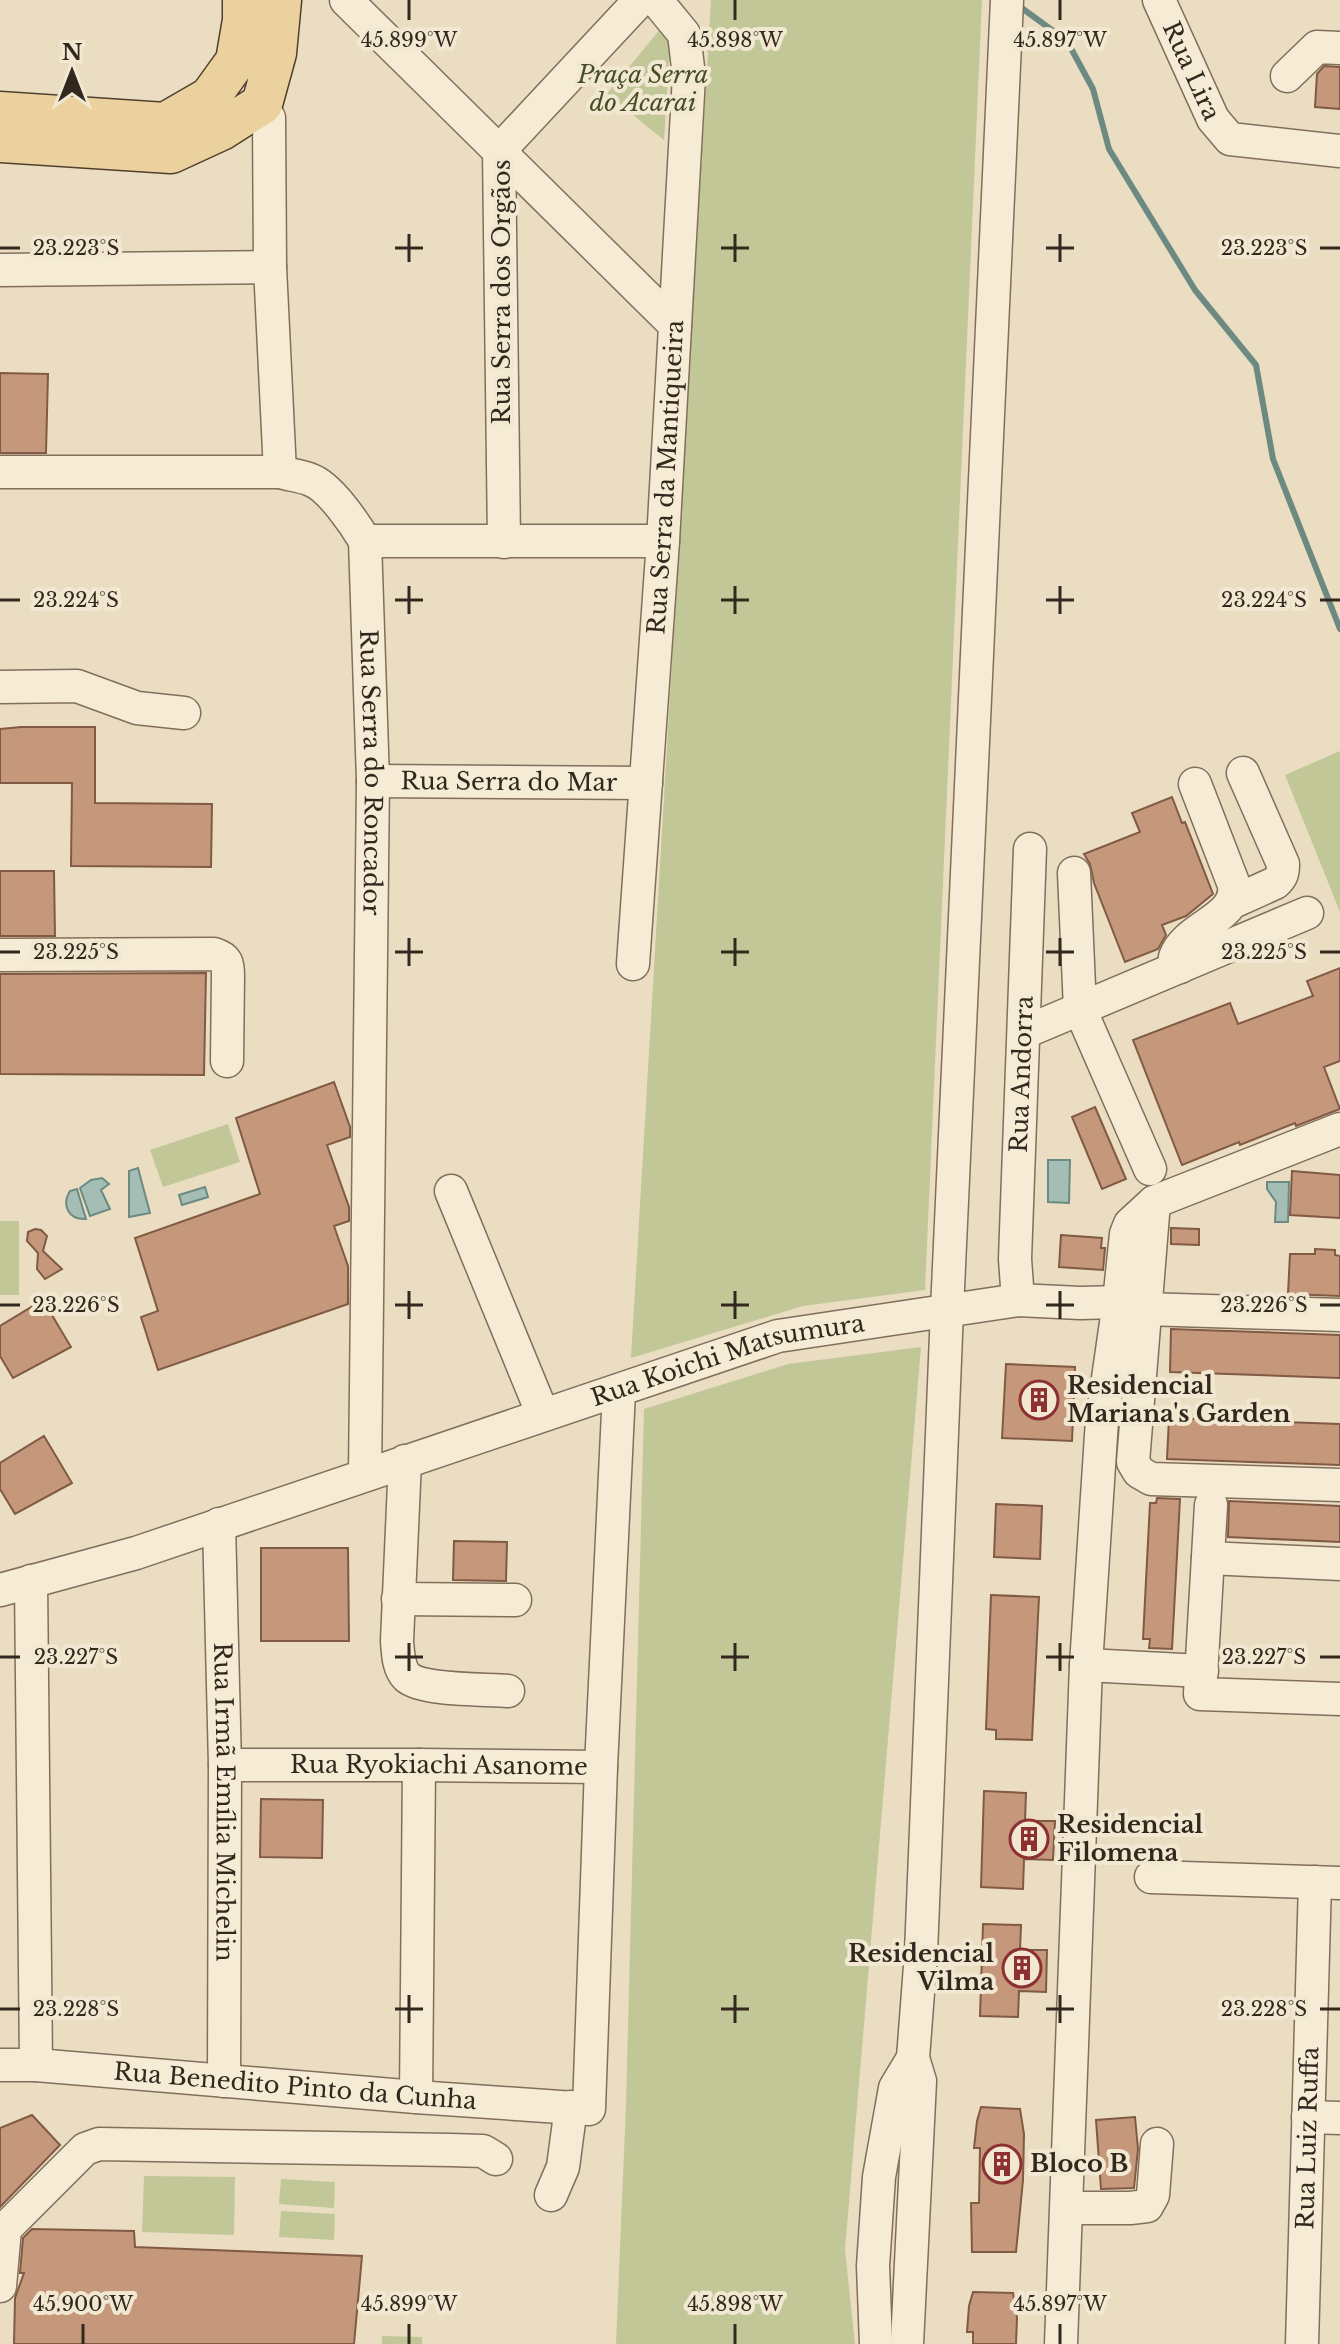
<svg xmlns="http://www.w3.org/2000/svg" width="1340" height="2344" viewBox="0 0 1340 2344" font-family="'Libre Baskerville',serif">
<style>
.green{fill:#c2c797}
.water{fill:#a4bdb5;stroke:#6c8a82;stroke-width:2}
.lines{fill:none;stroke-linecap:round;stroke-linejoin:round}
.stream{stroke:#6c8a82;stroke-width:6}
.building{fill:#c5987b;stroke:#805a43;stroke-width:2}
.minor-casing{stroke:#826f5b;stroke-width:35}
.major-casing{stroke:#503e2f;stroke-width:43}
.minor{stroke:#f6ebd5;stroke-width:32}
.major{stroke:#ebd19d;stroke-width:40}
.ticks{fill:none;stroke:#33281e;stroke-width:3}
.labels{text-anchor:middle;stroke-width:8;stroke-linejoin:round;paint-order:stroke}
.street-label{font-size:24px;fill:#33281e;stroke:#f2e8d1}
.park-label{font-size:24px;font-style:italic;fill:#454e26;stroke:#f2e8d1}
.poi-label{font-size:24px;font-weight:bold;fill:#33281e;stroke:#f2e8d1;text-anchor:start}
.ticks-label{font-size:20px;text-anchor:middle;fill:#33281e;stroke:#f2e8d1;stroke-width:8;stroke-linejoin:round;paint-order:stroke}
</style>
<rect width="100%" height="100%" fill="#eaddc2"/>
<path class="green" d="M711,0H982L925,1290L803,1306L631,1358Z
M661,28L670,44L664,140L607,94Z
M1340,751V912L1285,775Z
M228,1124L240,1162L163,1187L150,1150Z
M0,1221H19V1295H0Z
M921,1347L845,2250L855,2344H616L626,2105L644,1409L788,1364Z
M144,2176L235,2177L234,2235L142,2232Z
M281,2179L335,2182L334,2208L279,2204Z
M281,2211L335,2214L334,2240L279,2237Z
M382,2336L422,2337V2344H382Z"/>
<path class="water" d="M1048,1160H1070L1069,1203L1048,1202Z
M138,1168L150,1213L129,1217V1171Z
M102,1178L109,1184L101,1190L110,1209L90,1216L80,1188L91,1180Z
M1267,1182H1289L1288,1222H1275L1276,1202L1267,1189Z
M205,1187L208,1197L182,1205L179,1195Z
M77,1189L86,1219C69,1220 61,1206 70,1191Z"/>
<g class="lines">
<path class="stream" d="M1019,6L1067,41L1093,89L1109,149L1195,290L1256,365L1273,459L1340,629"/>
</g>
<path class="building" d="M1324,66L1340,67V109L1315,107L1317,74Z
M0,373L48,374L46,453H0Z
M21,727H95V803L212,804L211,867L71,866L72,783H0V729Z
M1172,797L1182,823L1185,822L1213,894L1186,916L1162,925L1166,935L1158,949L1125,962L1094,883L1090,864L1084,854L1140,832L1132,813Z
M0,871H54L55,936H0Z
M1340,968V1061L1324,1067L1340,1109L1296,1126L1295,1123L1240,1145L1239,1142L1182,1165L1133,1040L1230,1003L1238,1024L1313,996L1307,981Z
M206,973L204,1075L0,1074V974Z
M334,1082L350,1127V1137L327,1145L349,1207V1221L334,1226L348,1266V1304L158,1370L141,1317L158,1311L135,1238L260,1194L236,1118Z
M1095,1107L1126,1179L1102,1189L1072,1117Z
M1292,1171L1340,1175V1218L1290,1215Z
M1171,1228L1199,1229V1245L1171,1244Z
M35,1229L41,1230L47,1236L43,1251L62,1269L45,1279L37,1269L38,1253L27,1241L28,1232Z
M1061,1235L1102,1238L1101,1248H1105L1103,1270L1059,1267Z
M1315,1249L1335,1250V1255L1340,1256V1296L1288,1294L1290,1254H1315Z
M43,1300L71,1347L13,1378L0,1356V1326Z
M1171,1329L1340,1335V1378L1170,1372Z
M1006,1364L1075,1367L1072,1441L1002,1438Z
M1169,1418L1340,1424V1465L1167,1459Z
M44,1436L72,1483L15,1514L0,1489V1463Z
M1157,1498L1180,1499L1172,1649L1149,1648L1150,1639H1143L1150,1503H1156Z
M1229,1501L1340,1506V1542L1228,1537Z
M996,1504L1042,1506L1040,1559L994,1557Z
M454,1541L507,1542L506,1581L453,1580Z
M261,1548H348L349,1641H261Z
M991,1595L1039,1597L1032,1740L996,1739V1730L986,1729Z
M984,1791L1026,1793L1025,1821H1055L1053,1860L1024,1859L1023,1889L981,1887Z
M261,1799L323,1800L322,1858L260,1857Z
M983,1924L1021,1925L1020,1950H1047L1046,1992L1019,1991L1018,2017L980,2016Z
M981,2107L1020,2109L1024,2134L1023,2180L1016,2252H972L971,2203H979L980,2148H974L977,2121Z
M32,2115L60,2145L0,2207V2128Z
M1135,2117L1138,2149L1134,2188L1101,2189L1096,2120Z
M32,2229L134,2231L135,2247L362,2256L354,2344H14L15,2298L24,2273H20L23,2238Z
M973,2292L1013,2293L1017,2318L1016,2344H973V2332H967L969,2306Z"/>
<g class="lines">
<g class="minor-casing">
<g id="minor">
<path d="M346,0L675,325"/>
<path id="s1" d="M1159,0L1213,119L1230,139L1340,151"/>
<path d="M1287,76L1317,47L1340,48"/>
<path d="M269,118L270,267L280,472"/>
<path d="M0,270L270,267"/>
<path id="s2" d="M0,472H280C290,475 302,476 311,480C330,487 355,524 365,541L373,781L365,1474"/>
<path d="M365,541H663"/>
<path d="M504,542L499,151L640,0"/>
<path d="M0,687L77,686L137,708L184,713"/>
<path id="s3" d="M373,781L646,783"/>
<path d="M1074,873L1080,1009L1150,1169"/>
<path d="M1233,902L1275,883C1282,877 1283,873 1283,864L1243,773"/>
<path d="M0,955L214,954C227,958 228,963 228,976L227,1061"/>
<path id="s4" d="M633,964L663,541L689,76L684,34L656,0"/>
<path d="M1180,967L1175,957C1187,925 1239,919 1234,885L1195,784"/>
<path d="M1025,1032L1307,913"/>
<path d="M451,1191L543,1415"/>
<path d="M1154,1202L1133,1462L1139,1472L1151,1479L1340,1485"/>
<path id="s5" d="M1018,1300L1015,1259L1030,849"/>
<path d="M1145,1309L1340,1315"/>
<path d="M405,1461L397,1641C398,1653 398,1668 407,1677C423,1691 486,1689 508,1691"/>
<path d="M1211,1505L1200,1694L1340,1699"/>
<path id="s6" d="M219,1524L225,1765L224,2081"/>
<path d="M1208,1558L1340,1564"/>
<path d="M31,1581L36,2065"/>
<path id="s7" d="M0,1590L136,1553L778,1336L1018,1300L1080,1303L1119,1302"/>
<path d="M398,1599L515,1600"/>
<path d="M1086,1665L1202,1671"/>
<path id="s8" d="M225,1765H419L601,1767"/>
<path d="M1151,1877L1340,1883"/>
<path id="s9" d="M0,2065H36L416,2097L589,2109L601,1767L619,1391"/>
<path d="M416,2097L419,1765"/>
<path d="M1308,2117L1340,2118"/>
<path d="M551,2195L563,2167L571,2107"/>
<path d="M1067,2208H1130L1147,2206L1153,2195L1157,2144"/>
<path d="M0,2286L5,2229L85,2149L99,2144L451,2150L483,2151L496,2159"/>
<path d="M876,2344L873,2266L879,2177L895,2088L913,2058"/>
<path d="M907,2344L920,2081L913,2058L921,1953L947,1310L1007,0"/>
<path d="M1061,2344L1086,1665L1102,1420L1119,1302L1126,1234L1130,1224L1154,1202L1340,1129"/>
<path id="s10" d="M1302,2344L1315,1882"/>
</g>
</g>
<g class="major-casing">
<path id="major" d="M0,112L165,123L210,97L236,61L243,20V0
M0,142L171,153L221,130L262,104L276,53L281,0"/>
</g>
<use href="#minor" class="minor"/>
<use href="#major" class="major"/>
</g>
<path class="ticks" d="M409,0V20M735,0V20M1060,0V20M409,234V262M735,234V262M1060,234V262M0,248H20M395,248H423M721,248H749M1046,248H1074M1320,248H1340M409,586V614M735,586V614M1060,586V614M0,600H20M395,600H423M721,600H749M1046,600H1074M1320,600H1340M409,938V966M735,938V966M1060,938V966M0,952H20M395,952H423M721,952H749M1046,952H1074M1320,952H1340M409,1291V1319M735,1291V1319M1060,1291V1319M0,1305H20M395,1305H423M721,1305H749M1046,1305H1074M1320,1305H1340M409,1643V1671M735,1643V1671M1060,1643V1671M0,1657H20M395,1657H423M721,1657H749M1046,1657H1074M1320,1657H1340M409,1995V2023M735,1995V2023M1060,1995V2023M0,2009H20M395,2009H423M721,2009H749M1046,2009H1074M1320,2009H1340M83,2324V2344M409,2324V2344M735,2324V2344M1060,2324V2344"/>
<defs>
<g id="building-ring" transform="scale(2)"><circle r="9.5" fill="#f2e8d1" stroke="#8c3032" stroke-width="1.5"/><path d="M-4-6H4V6H1V3H-1V6H-4ZM-2.5-4.3h1.7v1.8h-1.7ZM.8-4.3h1.7v1.8H.8ZM-2.5-1h1.7V.8h-1.7ZM.8-1h1.7V.8H.8Z" fill="#8c3032"/></g>
</defs>
<g fill-rule="evenodd">
<use href="#building-ring" x="1039" y="1400"/>
<use href="#building-ring" x="1029" y="1839"/>
<use href="#building-ring" x="1022" y="1968"/>
<use href="#building-ring" x="1002" y="2164"/>
</g>
<g class="labels">
<g class="street-label">
<text dy="8" stroke="none"><textPath href="#s1" startOffset="78">Rua Lira</textPath></text>
<text transform="translate(502 292) rotate(-90)" y="8">Rua Serra dos Orgãos</text>
<text dy="8" stroke="none"><textPath href="#s4" startOffset="488">Rua Serra da Mantiqueira</textPath></text>
<text dy="8" stroke="none"><textPath href="#s2" startOffset="626">Rua Serra do Roncador</textPath></text>
<text dy="8" stroke="none"><textPath href="#s3" startOffset="136">Rua Serra do Mar</textPath></text>
<text dy="8" stroke="none"><textPath href="#s5" startOffset="226">Rua Andorra</textPath></text>
<text dy="8" stroke="none"><textPath href="#s7" startOffset="764">Rua Koichi Matsumura</textPath></text>
<text dy="8" stroke="none"><textPath href="#s8" startOffset="214">Rua Ryokiachi Asanome</textPath></text>
<text dy="8" stroke="none"><textPath href="#s6" startOffset="278">Rua Irmã Emília Michelin</textPath></text>
<text dy="8" stroke="none"><textPath href="#s9" startOffset="296">Rua Benedito Pinto da Cunha</textPath></text>
<text dy="8" stroke="none"><textPath href="#s10" startOffset="206">Rua Luiz Ruffa</textPath></text>
</g>
<g class="park-label">
<text x="643" y="83">Praça Serra<tspan x="643" dy="28">do Acarai</tspan></text>
</g>
<g class="poi-label">
<text x="1067" y="1394">Residencial<tspan x="1067" dy="28">Mariana's Garden</tspan></text>
<text x="1057" y="1833">Residencial<tspan x="1057" dy="28">Filomena</tspan></text>
<text x="994" y="1962" text-anchor="end">Residencial<tspan x="994" dy="28">Vilma</tspan></text>
<text x="1030" y="2172">Bloco B</text>
</g>
</g>
<g class="ticks-label">
<text x="409" y="47">45.899°W</text>
<text x="735" y="47">45.898°W</text>
<text x="1060" y="47">45.897°W</text>
<text x="76" y="255">23.223°S</text>
<text x="1264" y="255">23.223°S</text>
<text x="76" y="607">23.224°S</text>
<text x="1264" y="607">23.224°S</text>
<text x="76" y="959">23.225°S</text>
<text x="1264" y="959">23.225°S</text>
<text x="76" y="1312">23.226°S</text>
<text x="1264" y="1312">23.226°S</text>
<text x="76" y="1664">23.227°S</text>
<text x="1264" y="1664">23.227°S</text>
<text x="76" y="2016">23.228°S</text>
<text x="1264" y="2016">23.228°S</text>
<text x="83" y="2311">45.900°W</text>
<text x="409" y="2311">45.899°W</text>
<text x="735" y="2311">45.898°W</text>
<text x="1060" y="2311">45.897°W</text>
</g>
<g transform="translate(72 72)" stroke="#f2e8d1" stroke-width="6" paint-order="stroke">
<path d="M0-6L14 30L0 20L-14 30Z" fill="#33281e"/>
<text y="-12" font-size="22" font-weight="bold" text-anchor="middle" fill="#33281e">N</text>
</g>
</svg>
